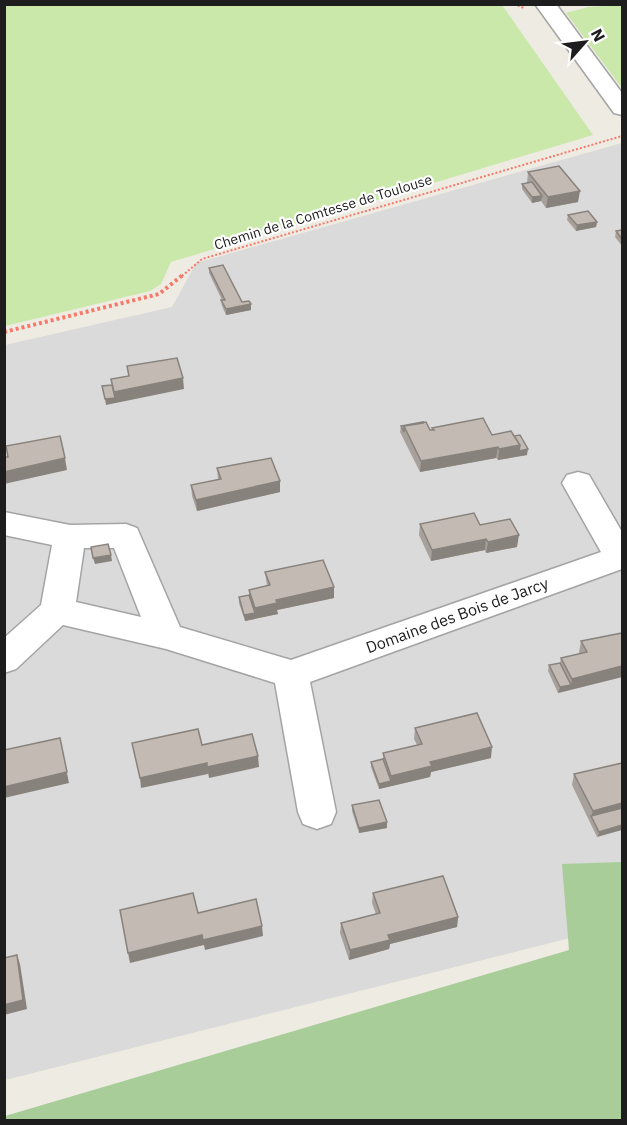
<svg xmlns="http://www.w3.org/2000/svg" width="627" height="1125" viewBox="0 0 627 1125" font-family="'IBM Plex Sans',sans-serif">
<style>
.residential{fill:#dbdada}
.grass{fill:#c9e8a9}
.forest{fill:#a8cd98}
.lines{fill:none;stroke-linecap:round;stroke-linejoin:round}
.minor-casing{stroke:#a4a4a4;stroke-width:3}
.path-far1{stroke:#f8786a;stroke-width:2;stroke-dasharray:2 2;stroke-linecap:butt}
.path{stroke:#f8786a;stroke-width:4;stroke-dasharray:3 3;stroke-linecap:butt}
.minor{fill:#fff;fill-rule:evenodd}
.wall{fill:#a8a09a}
.shaded-wall{fill:#88827d}
.building{fill:#c3bab3;stroke:#88827d;stroke-width:1.5}
.labels{text-anchor:middle;stroke-width:4.5;stroke-linejoin:round;paint-order:stroke}
.far-street-label{font-size:14px;fill:#1d1d1d;stroke:#fff}
.street-label{font-size:16px;fill:#1d1d1d;stroke:#fff}
</style>
<rect width="100%" height="100%" fill="#eeebe3"/>
<path class="residential" d="M622,143V925L5,1080V345L172,307L196,263Z"/>
<path class="grass" d="M4,5H502L593,135L171,262L161,284L150,291L5,326Z
M622,5V88L566,13L588,7Z"/>
<path class="forest" d="M622,862V1120H5V1116L569,950L562,864Z"/>
<g class="lines">
<g class="minor-casing">
<path id="minor" d="M535,4H556L622,93V115L614,113Z
M578,472L589,475L622,532V569L310,682L336,812L331,824L317,829L303,824L298,812L275,683L166,649L63,625L16,669L4,673V638L41,605L52,545L4,535V512L70,525L126,524L137,528L180,627L291,660L601,552L562,483L567,475ZM84,548H114L141,617L76,602Z"/>
</g>
<path class="path-far1" d="M514,4L524,8
M182,276L202,259L622,136"/>
<path class="path" d="M4,332L159,294L184,274"/>
<use href="#minor" class="minor"/>
</g>
<path class="wall" d="M528,172L578,202L546,208L541,201L532,203L522,189V184L527,183Z
M568,215L597,222L596,227L576,231L567,220Z
M622,230V246L615,237L616,231Z
M209,268L242,302L251,310L226,315L222,306L221,300H222L209,273Z
M401,426L430,430H432V428L492,435L527,455L498,460L496,458L420,472L400,432Z
M217,468L280,481V492L197,511L192,496L191,485L218,480Z
M420,524L480,525L517,547L486,553L485,550L431,561L419,535Z
M265,572L334,587V598L277,610L278,614L245,621L239,603V597L249,595V590L267,586Z
M622,633V677L558,693L548,671L549,665L560,663L561,658L579,654V652L581,641Z
M415,728L491,758L431,772L430,777L379,789L371,767V762L383,759V753L417,745L414,739Z
M622,763L597,837L572,785L574,774Z
M352,805L387,822V828L359,833L352,811Z
M373,893L458,917L457,927L390,944L389,949L349,960L340,933L341,923L376,914L372,903Z"/>
<path class="shaded-wall" d="M580,191L578,202L546,208L548,197Z
M542,196L541,201L532,203V197Z
M597,222L596,227L576,231L577,225Z
M251,304V310L226,315V309Z
M183,378L184,389L106,405L105,399L115,398L114,392Z
M520,445L528,449L527,455L498,460L499,449Z
M498,447L496,458L420,472L421,461Z
M65,458L67,470L4,484V472Z
M280,481V492L197,511L196,500Z
M519,535L517,547L486,553L488,542Z
M486,539L485,550L431,561L432,550Z
M111,555L112,561L95,564L93,558Z
M334,587V598L277,610L278,614L245,621L244,615L255,613V608L276,600Z
M622,666V677L558,693L560,687L571,685L572,679Z
M60,738L69,783L4,798V787Z
M492,747L491,758L431,772L430,777L379,789V784L391,781V776L430,762Z
M258,756L259,767L209,778L207,767Z
M207,763L208,774L141,788L140,778Z
M622,803V813L591,817L593,811Z
M387,822V828L359,833V828Z
M622,825V830L597,837L599,832Z
M458,917L457,927L390,944L389,949L349,960L350,950L388,935Z
M262,926L263,936L205,950L203,940Z
M202,935L204,945L130,963L128,953Z
M17,955L20,964L27,1009L4,1015V1005Z"/>
<path class="building" d="M559,166L580,191L548,197L528,172Z
M532,182L542,196L532,197L522,184Z
M588,211L597,222L577,225L568,215Z
M622,230V239L616,231Z
M223,265L242,302L249,301L251,304L226,309L221,300H225L209,268Z
M177,358L183,378L114,392L111,379L129,376L127,366Z
M112,385L115,398L105,399L102,386Z
M483,418L492,435L511,431L520,445L499,449L498,447L421,461L404,426L426,422L430,430H434L432,428Z
M423,422V423L404,426V432L401,426Z
M520,435L528,449L519,451L520,445L514,436Z
M60,436L65,458L4,472V457H8L6,446Z
M271,458L280,481L196,500L191,485L221,479L217,468Z
M474,513L480,525L510,519L519,535L488,542L486,539L432,550L420,524Z
M108,544L111,555L93,558L91,547Z
M323,560L334,587L276,600L277,603L255,608L249,590L270,585L265,572Z
M249,595L255,613L244,615L239,597Z
M622,633V666L572,679L561,658L587,652L581,641Z
M560,663L571,685L560,687L549,665Z
M477,713L492,747L430,762L432,766L391,776L383,753L422,744L415,728Z
M198,729L202,745L252,734L258,756L207,767V763L140,778L132,743Z
M60,738L67,772L4,787V750Z
M383,759L391,781L379,784L371,762Z
M622,763V803L593,811L574,774Z
M379,800L387,822L359,828L352,805Z
M622,808V825L599,832L591,816Z
M443,876L458,917L388,935L390,940L350,950L341,923L380,913L373,893Z
M193,893L198,913L256,899L262,926L203,940L202,935L128,953L120,910Z
M17,955L23,1000L4,1005V958Z"/>
<g class="labels">
<g class="far-street-label">
<text transform="translate(323 212) rotate(-17)" y="5">Chemin de la Comtesse de Toulouse</text>
</g>
<g class="street-label">
<text transform="translate(457 615) rotate(-20)" y="6">Domaine des Bois de Jarcy</text>
</g>
</g>
<rect width="627" height="1125" fill="none" stroke="#1d1d1d" stroke-width="12"/>
<g transform="translate(585 42) rotate(62)" stroke="#ffffff" stroke-width="4.5" paint-order="stroke">
<path d="M0-4.5L10 22L0 15L-10 22Z" fill="#1d1d1d"/>
<text y="-9" font-size="16" font-weight="bold" text-anchor="middle" fill="#1d1d1d">N</text>
</g>
</svg>
